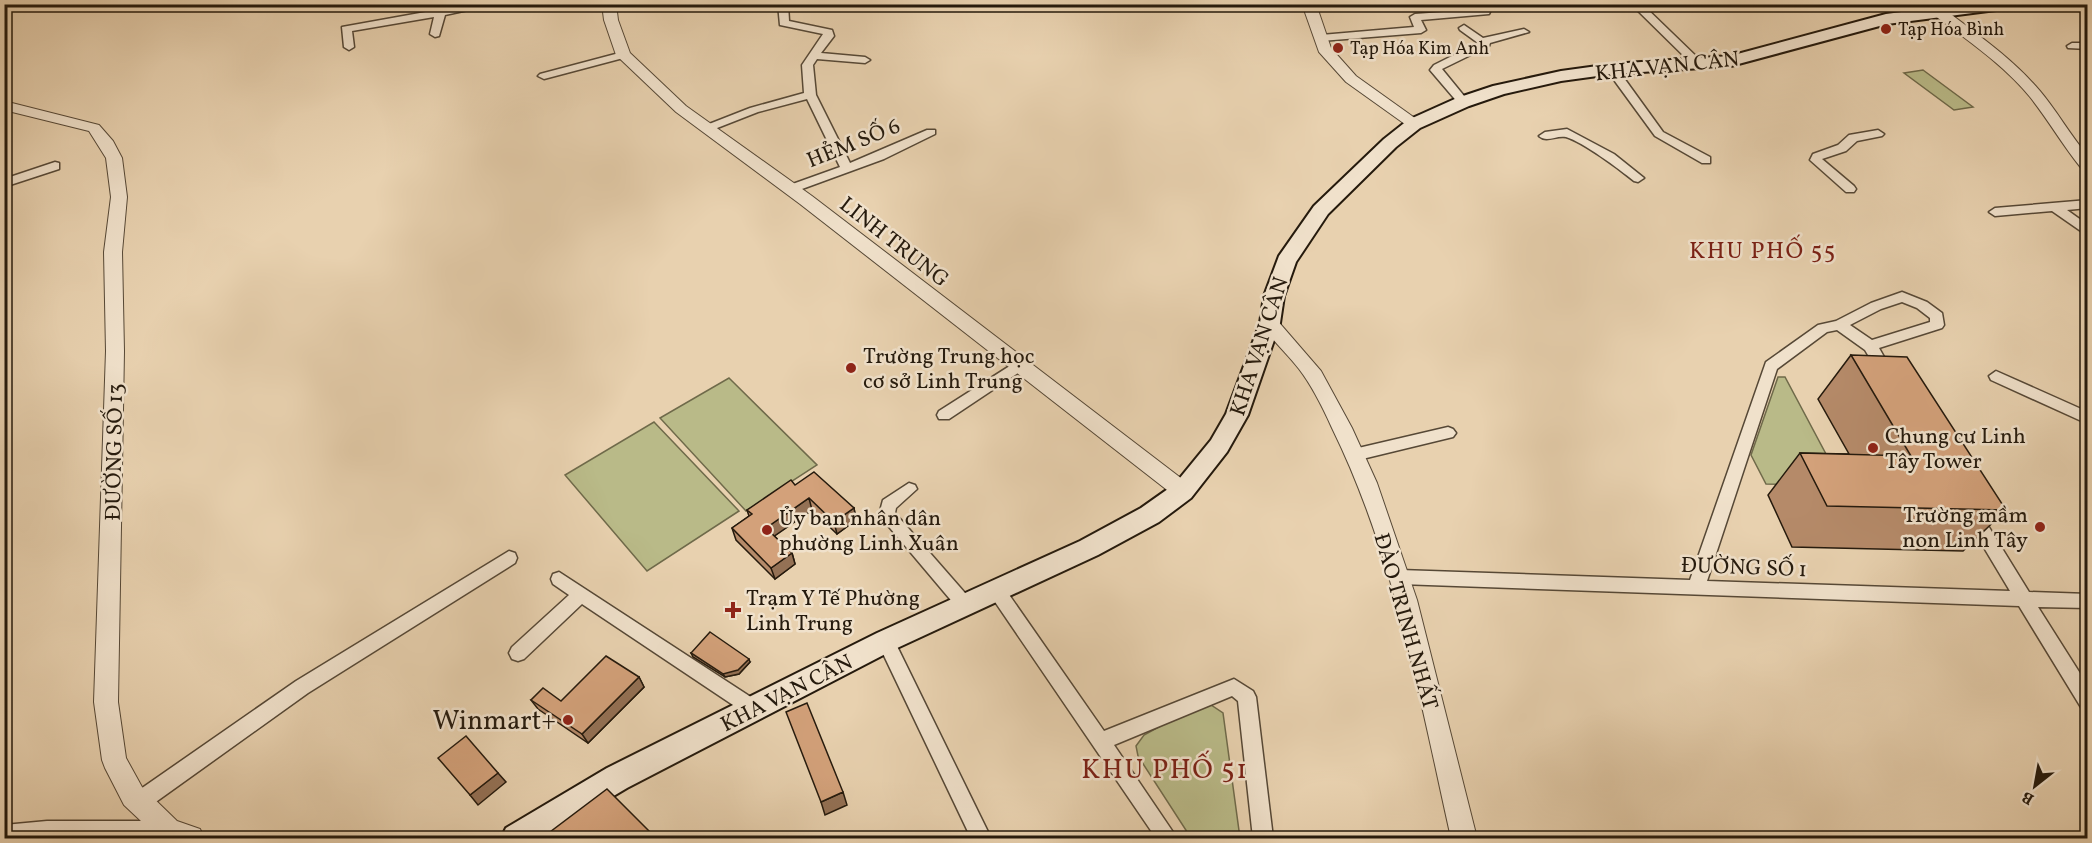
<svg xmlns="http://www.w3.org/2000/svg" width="2092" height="843" viewBox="0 0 2092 843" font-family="Vollkorn,serif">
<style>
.green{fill:#b9ba88;stroke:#6f6a4a;stroke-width:1.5}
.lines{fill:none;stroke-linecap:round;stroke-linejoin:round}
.minor-casing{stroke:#564836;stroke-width:3}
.tertiary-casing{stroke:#564836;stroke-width:2}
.secondary-casing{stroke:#251a0d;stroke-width:4}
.minor{fill:#f0e1cb;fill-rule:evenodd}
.tertiary{fill:#f0e1cb;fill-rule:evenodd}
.secondary{fill:#f0e1cb;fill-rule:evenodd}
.wall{fill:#b58a69;stroke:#251a0d;stroke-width:1.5}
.shaded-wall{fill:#947155;stroke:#251a0d;stroke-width:1.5}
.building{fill:#d3a17a;stroke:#251a0d;stroke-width:1.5}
.poi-dot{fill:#8f2418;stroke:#f0e1cb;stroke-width:2}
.labels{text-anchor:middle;stroke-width:5;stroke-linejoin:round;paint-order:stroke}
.far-poi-label{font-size:18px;fill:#251a0d;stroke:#f0e1cb;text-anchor:start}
.street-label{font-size:22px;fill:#251a0d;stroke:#f0e1cb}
.poi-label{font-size:22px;fill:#251a0d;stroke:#f0e1cb;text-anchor:start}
.neighbourhood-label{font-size:24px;letter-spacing:1.5px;fill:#7a1f14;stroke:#f0e1cb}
.near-poi-label{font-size:27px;fill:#251a0d;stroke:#f0e1cb;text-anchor:end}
.near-neighbourhood-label{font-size:28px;letter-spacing:1.5px;fill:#7a1f14;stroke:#f0e1cb}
</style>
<rect width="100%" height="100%" fill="#e8d1af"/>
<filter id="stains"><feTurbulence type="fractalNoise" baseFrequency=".00333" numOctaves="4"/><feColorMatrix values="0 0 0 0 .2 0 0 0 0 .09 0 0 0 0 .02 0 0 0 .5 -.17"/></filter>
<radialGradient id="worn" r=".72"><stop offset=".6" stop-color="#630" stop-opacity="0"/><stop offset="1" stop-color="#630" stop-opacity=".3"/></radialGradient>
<path class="green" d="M1923,70L1973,107L1954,110L1904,73Z
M1778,377H1785L1843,486L1766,484L1751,455Z
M729,378L817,465L746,511L660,418Z
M654,422L739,511L647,571L565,475Z
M1199,705H1211L1223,713L1240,838H1191L1138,756L1136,746L1144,735Z"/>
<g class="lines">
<g class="minor-casing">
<path id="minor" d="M470,4H496L445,15L439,36L435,37L430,34L434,17L352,31L354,47L349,50L344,47L342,27Z
M778,4H788L789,21L832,30L834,36L821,53L865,57L870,60L865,63L817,59L813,65L816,95L850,163L927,130H935V134L884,159L791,193L785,189L787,186L840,167L807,99L758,112L712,130H704V126L750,108L804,93L802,65L823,34L780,25Z
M1631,4H1642L1700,60V64H1692Z
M1485,9L1490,12L1489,14L1421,20L1426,30L1421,33L1321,41L1316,38L1321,35L1414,27L1410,17L1415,14Z
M1464,25L1483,38L1524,29L1529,32L1490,43L1489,46L1442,69L1469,102L1463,105L1459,104L1430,70L1434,65L1478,43L1460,30L1459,28Z
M2072,43H2088V49L2068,48L2067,46Z
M623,52L627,53V57L544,79L538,76L540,74Z
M1612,66L1616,67L1663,132L1710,157V163H1702L1655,136L1606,69Z
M1567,129L1614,154L1644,178L1638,182L1634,181C1619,169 1583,142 1566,137C1556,135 1547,143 1539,136L1545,132Z
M1878,130L1884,134L1882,136L1857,141L1846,151L1822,159L1854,186L1856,189L1854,192H1846L1810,160L1813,154L1838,145L1849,135Z
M55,162L59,163V169L4,187V179Z
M2088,200V208L2067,210L2088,225V236L2052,211L1995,216L1989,212L1995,208Z
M1902,292L1927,302L1942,313L1944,325L1942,328L1879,348L1893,373L1891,377H1881L1865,350L1837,330L1827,332L1777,369L1707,581L2010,591L1965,516L1967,511L1973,510L1979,511L2029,592L2088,594V608L2038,607L2088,686V711L2082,709L2019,606L1400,584L1394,582L1392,577L1394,572L1400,570L1690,580L1766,362L1818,325L1836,321L1871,303ZM1902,302L1917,308L1930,318V322L1872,340L1850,325L1881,309Z
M1019,360L1026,365L1024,369L949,419H939L937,415L939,411Z
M1996,371L2088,412V424L1991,380L1989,376Z
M1448,427L1453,429L1456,433L1453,437L1354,461L1349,459L1346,455L1349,451L1354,449Z
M909,483L915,485L917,489L896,508L895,513L972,601L975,606L972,611L966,613L960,611L879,515L883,500Z
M509,551L515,553L517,558L515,563L308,693L146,809L139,811L132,809L129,802L132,795L296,681Z
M559,572L760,703L763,709L760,715L754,717L748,715L582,604L524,659L518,661L512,659L509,653L512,647L569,595L553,584L551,579L553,574Z
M997,584L1003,586L1104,731L1234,679L1253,691L1256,697L1273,838H1253L1238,701L1232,696L1114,745L1177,838H1156L991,596L989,591L991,586Z
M886,633L892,636L991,838H971L877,641L880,636Z
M47,821H169L176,824L179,831L174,838H4V825Z"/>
</g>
<g class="tertiary-casing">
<path id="tertiary" d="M602,4H616L618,20L630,53L686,106L812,196L1190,485L1193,491L1190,497L1183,499L1176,497L800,204L676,112L616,55L604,20Z
M1302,4H1316L1331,48L1356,76L1419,121L1422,124L1419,127H1409L1346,82L1319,52Z
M1939,8L1944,9C1977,34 2013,59 2040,91C2057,111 2070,135 2088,156V171L2082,169C2063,146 2049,121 2030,97C2004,65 1967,40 1934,15L1932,12L1934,9Z
M4,101L99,125L113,141L122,158L127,197L122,252L124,351L118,702L126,758L142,787L177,821L200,829L204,838H159L124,805L105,768L102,760L94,702L106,351L104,252L111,197L106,158L89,131L4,110Z
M1270,317L1276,319L1321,371L1352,428L1377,483L1417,600L1477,838H1451C1420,700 1395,556 1332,428C1323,408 1312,386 1299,369C1287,353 1271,340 1261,323L1264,319Z"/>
</g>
<g class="secondary-casing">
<path id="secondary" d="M1963,4H2011L2004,9L1887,24L1731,66L1612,74L1561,81L1504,94L1469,106L1420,128L1396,147L1328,214L1296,262L1284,296L1280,323L1248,415L1227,452L1191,498L1159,522L1098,555L895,649L627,788L543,838H501L506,828L607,768L877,633L1080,541L1141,508L1175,484L1211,440L1226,414L1260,323L1264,296L1279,256L1314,206L1384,139L1408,120L1457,98L1493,86L1561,71L1612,64L1730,56L1886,14Z
M2063,4H2088V12L2065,7Z"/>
</g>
<use href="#minor" class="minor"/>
<use href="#tertiary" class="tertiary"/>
<use href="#secondary" class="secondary"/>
</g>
<path class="wall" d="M1851,355L2006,510L1963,551L1792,547L1768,495L1800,453L1849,454L1818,399Z
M795,485L854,508L856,520L837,534L812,510L774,536L792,553L795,564L775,579L736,540L732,528L749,516L747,510Z
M691,653L750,662L739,674L725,677L693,657Z
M639,677L644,687L588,743L538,709L531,700L561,701Z"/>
<path class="shaded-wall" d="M809,498L812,510L770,539L766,528Z
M854,508L856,520L837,534L834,522Z
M792,553L795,564L775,579L771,568Z
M749,659L750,662L739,674L725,677L723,674Z
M639,677L644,687L588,743L582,734Z
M498,773L506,782L478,805L470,795Z
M843,792L847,805L825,815L821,802Z"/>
<path class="building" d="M1851,355L1907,357L2006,510L1827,506L1800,453L1911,456Z
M814,472L854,508L834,522L809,498L766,528L792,553L771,568L732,528L752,514L747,510L791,480L795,485Z
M710,632L749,659L738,670L723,674L691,653Z
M606,656L639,677L582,734L531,700L543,688L561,701Z
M807,703L843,792L821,802L786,712Z
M466,736L498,773L470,795L438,758Z
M607,789L656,838H542Z"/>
<g class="poi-dot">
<circle cx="1886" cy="29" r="6"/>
<circle cx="1338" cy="48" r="6"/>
<circle cx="851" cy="368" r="6"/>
<circle cx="1873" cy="448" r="6"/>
<circle cx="2040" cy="527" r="6"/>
<circle cx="767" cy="530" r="6"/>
<path d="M730 601h6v6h6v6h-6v6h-6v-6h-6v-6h6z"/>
<circle cx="568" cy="720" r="6"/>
</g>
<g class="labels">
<g class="far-poi-label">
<text x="1898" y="35">Tạp Hóa Bình</text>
<text x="1350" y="54">Tạp Hóa Kim Anh</text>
</g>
<g class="street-label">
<text transform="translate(1667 65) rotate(-6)" y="8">KHA VẠN CÂN</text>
<text transform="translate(853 142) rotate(-22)" y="8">HẺM SỐ 6</text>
<text transform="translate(895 241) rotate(38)" y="8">LINH TRUNG</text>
<text transform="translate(1258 346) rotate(-72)" y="8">KHA VẠN CÂN</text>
<text transform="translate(113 452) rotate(-89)" y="8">ĐƯỜNG SỐ 13</text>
<text transform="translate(1744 566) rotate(2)" y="8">ĐƯỜNG SỐ 1</text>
<text transform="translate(1407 621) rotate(74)" y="8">ĐÀO TRINH NHẤT</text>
<text transform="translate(786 692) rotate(-27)" y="8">KHA VẠN CÂN</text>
</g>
<g class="poi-label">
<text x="863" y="363">Trường Trung học<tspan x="863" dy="25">cơ sở Linh Trung</tspan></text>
<text x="1885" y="443">Chung cư Linh<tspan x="1885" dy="25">Tây Tower</tspan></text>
<text x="2028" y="522" text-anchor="end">Trường mầm<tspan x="2028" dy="25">non Linh Tây</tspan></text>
<text x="779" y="525">Ủy ban nhân dân<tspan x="779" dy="25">phường Linh Xuân</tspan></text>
<text x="746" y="605">Trạm Y Tế Phường<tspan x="746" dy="25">Linh Trung</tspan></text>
</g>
<g class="neighbourhood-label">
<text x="1763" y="258">KHU PHỐ 55</text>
</g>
<g class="near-poi-label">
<text x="556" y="729">Winmart+</text>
</g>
<g class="near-neighbourhood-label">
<text x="1165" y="778">KHU PHỐ 51</text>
</g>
</g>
<rect width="2092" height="843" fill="none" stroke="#e8d1af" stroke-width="24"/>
<rect x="6" y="6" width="2080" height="831" fill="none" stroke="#251a0d" stroke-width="3"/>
<rect x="12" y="12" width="2068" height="819" fill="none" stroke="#251a0d" stroke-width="1.5"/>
<g transform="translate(2035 786) rotate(211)" stroke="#f0e1cb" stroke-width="4.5" paint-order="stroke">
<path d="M0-4.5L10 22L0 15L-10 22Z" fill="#251a0d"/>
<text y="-9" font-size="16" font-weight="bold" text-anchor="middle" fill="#251a0d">B</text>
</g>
<rect width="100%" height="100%" filter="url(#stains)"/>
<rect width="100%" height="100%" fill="url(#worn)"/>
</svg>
